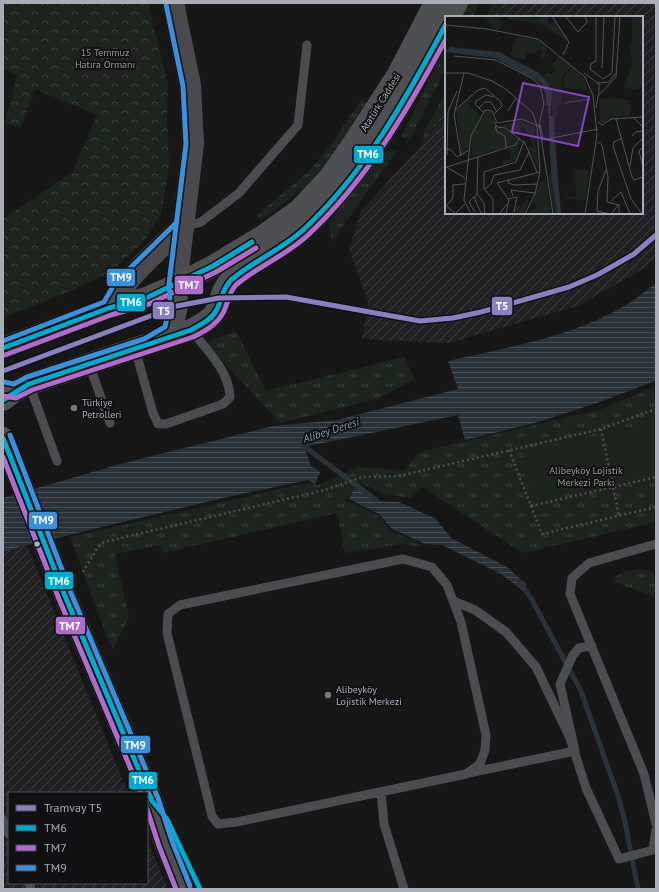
<svg xmlns="http://www.w3.org/2000/svg" width="659" height="892" viewBox="0 0 659 892" font-family="'PT Sans',sans-serif">
<style>
.industrial{fill:url(#industrial-furrows)}
.grass{fill:url(#grass-tufts)}
.forest{fill:url(#forest-crowns)}
.garden{fill:#1d241e}
.water{fill:url(#water-rules)}
.lines{fill:none;stroke-linecap:round;stroke-linejoin:round}
.stream{stroke:#2a3239;stroke-width:5}
.path{stroke:#4d4e52;stroke-width:2.5;stroke-dasharray:2 3;stroke-linecap:butt}
.service{stroke:#4b4c50;stroke-width:9}
.secondary{stroke:#4a4a4e;stroke-width:22}
.primary{stroke:#4d4f52;stroke-width:22}
.bus-1-casing{stroke:#111113;stroke-width:8}
.bus-2-casing{stroke:#111113;stroke-width:8}
.bus-3-casing{stroke:#111113;stroke-width:8}
.bus-1{stroke:#00a9ce;stroke-width:5}
.bus-2{stroke:#b06ccc;stroke-width:5}
.bus-3{stroke:#3a90db;stroke-width:5}
.tram-1-casing{stroke:#111113;stroke-width:8}
.tram-1{stroke:#8a80c0;stroke-width:5}
.poi-dot{fill:#757880;stroke:#111113;stroke-width:1.5}
.bus-dot{fill:#a8adb8;stroke:#111113;stroke-width:1.5}
.labels{text-anchor:middle;stroke-width:4;stroke-linejoin:round;paint-order:stroke}
.park-label{font-size:10px;fill:#7fa381;stroke:#111113}
.street-label{font-size:10px;fill:#a8adb8;stroke:#111113}
.poi-label{font-size:10px;fill:#a8adb8;stroke:#111113;text-anchor:start}
.water-label{font-size:11px;font-style:italic;fill:#7f9bb3;stroke:#111113}
.inset-river{fill:none;stroke:#2a3239;stroke-width:2}
.inset-road{fill:none;stroke:#515357;stroke-width:1}
.view{fill:#8446be;fill-opacity:0.15;stroke:#8446be;stroke-width:2}
.inset-edge{fill:none;stroke:#a8adb8;stroke-width:2}
.line-badge{stroke:#111113;stroke-width:1.5}
.badge-label{font-size:11px;text-anchor:middle;font-weight:bold;fill:#fff}
</style>
<defs>
<pattern id="industrial-furrows" width="10" height="10" patternUnits="userSpaceOnUse"><rect width="10" height="10" fill="#212123"/><path d="M-1 1l2-2M0 10L10 0M9 11l2-2" fill="none" stroke="#3e3f41"/></pattern>
<pattern id="grass-tufts" width="24" height="20" patternUnits="userSpaceOnUse"><rect width="24" height="20" fill="#1d241e"/><path d="M3 7l-1-3M5 7V3M7 7l1-3M15 17l-1-3M17 17v-4M19 17l1-3" fill="none" stroke="#3b413d"/></pattern>
<pattern id="forest-crowns" width="20" height="18" patternUnits="userSpaceOnUse"><rect width="20" height="18" fill="#1d241e"/><path d="M2 6a3 3 0 1 1 6 0M12 15a3 3 0 1 1 6 0" fill="none" stroke="#3b413d"/></pattern>
<pattern id="water-rules" width="6" height="5" patternUnits="userSpaceOnUse"><rect width="6" height="5" fill="#2a3239"/><path d="M0 2.5h6" fill="none" stroke="#464d54"/></pattern>
</defs>
<rect width="100%" height="100%" fill="#171717"/>
<path class="industrial" d="M504,3H656V258L643,269L577,306L448,343L362,339L368,302L349,249L361,211L424,142L446,111V213H642V17H497Z
M27,545L128,793H9V883H147V839L168,889H3V552Z"/>
<path class="grass" d="M468,3H479L472,17H461Z
M493,3H504L497,17H486Z
M446,47V68L410,140L401,137Z
M446,91V111L424,142L423,134Z
M361,100L367,104L338,149L315,180L261,220L257,215L309,171L322,157Z
M384,151H397L332,241L329,223Z
M236,331L266,391L405,357L414,379L380,398L280,423L206,343Z
M656,386V522L523,553L422,487L411,498L382,494L361,482L345,500L380,517L390,531L421,544L420,547L403,544L345,553L337,513L162,553L159,545L115,554L129,618L112,650L70,537L307,483L318,485L359,467L404,470L420,452L602,409Z
M642,570L651,571L656,576V597L614,582L617,575L627,571Z"/>
<path class="forest" d="M3,3H148L168,85L167,116L169,168L161,214L144,241L111,272L64,294L3,317V219L73,172L97,115L35,89L21,127L5,123L17,75L3,69Z"/>
<path class="garden" d="M656,423V473L616,482L605,435Z
M598,435L609,483L534,500L523,453Z"/>
<path class="water" d="M656,283L655,381L597,403L538,422L465,440L458,415L304,447L311,466L320,472L315,484L308,480L223,498L27,545L3,552V498L120,464L273,426L337,420L458,389L448,361C508,347 573,337 626,305C636,299 646,291 656,283Z
M354,488L379,501L399,502L436,519L451,538L507,567L527,585L522,590L501,574L442,545L425,544L392,529L379,514L349,499Z"/>
<g class="lines">
<path class="stream" d="M301,444L376,500
M520,583L531,598L581,691L618,796L625,822L638,889"/>
<path class="path" d="M601,429L619,516
M509,450L542,534L656,507
M531,506L656,477
M83,572L98,547L104,542L325,490L362,477L399,476L601,429L656,409"/>
<path class="service" d="M184,227L201,222L239,193L298,125L307,45
M135,349L153,413L158,424H166L223,404L230,397C229,371 207,350 191,330
M89,364L110,423
M29,384L57,461
M656,544L589,563L572,578L570,594L644,774L656,824
M403,559L432,567L447,585L461,622L486,735L485,750L480,764L466,774L237,822L218,824L212,816L167,633L168,614L180,605Z
M453,601L475,610L506,632L536,667L570,738L586,788L619,859L653,850L656,830
M469,773L575,751L560,684L573,655L579,648L592,646
M381,792L384,824L404,889
M3,820L9,834
M29,883L31,889"/>
<path class="secondary" d="M173,3L190,85L193,144L176,285
M109,308C128,275 155,253 182,227"/>
<path class="primary" d="M449,17L457,3
M157,340L171,332L177,306L176,285
M3,348L109,308L146,298L176,285L213,266L263,236L299,210L330,177L355,141L397,76L435,3
M3,400L15,391L29,384L191,330C200,325 213,319 217,309C221,299 222,288 231,280C252,260 282,249 303,230C365,173 407,97 446,24
M3,438L65,596L152,801L165,843L184,889"/>
<g class="bus-1-casing">
<path id="bus-1" d="M3,348L109,308L146,298L213,266L252,242
M3,400L29,384L191,330C200,325 211,320 216,311C222,300 222,289 231,280C253,261 281,250 303,230C365,173 407,97 446,24
M3,438L65,596L152,801L167,819L200,889"/>
</g>
<g class="bus-2-casing">
<path id="bus-2" d="M5,355L111,315L149,304L216,272L256,248
M3,396L16,398L32,390L193,337C205,331 218,324 224,311C228,302 229,292 236,285C258,266 287,255 308,235C367,180 408,109 446,39
M3,457L59,599L141,793
M147,809L159,846L176,889"/>
</g>
<g class="bus-3-casing">
<path id="bus-3" d="M3,341L104,302L115,283L177,222
M4,382L14,384L27,377L144,339L165,327L170,305L169,284L186,144L183,86L166,4
M10,435L71,593L158,798L172,841L190,886"/>
</g>
<use href="#bus-1" class="bus-1"/>
<use href="#bus-2" class="bus-2"/>
<use href="#bus-3" class="bus-3"/>
<g class="tram-1-casing">
<path id="tram-1" d="M3,371L177,306L219,298L286,297L420,321L453,318L481,312L569,287L597,275L634,254L656,235"/>
</g>
<use href="#tram-1" class="tram-1"/>
</g>
<g class="poi-dot">
<circle cx="74" cy="408" r="4"/>
<circle cx="328" cy="695" r="4"/>
</g>
<circle class="bus-dot" cx="37" cy="544" r="3.5"/>
<g class="labels">
<g class="park-label">
<text x="105" y="56">15 Temmuz<tspan x="105" dy="12">Hatıra Ormanı</tspan></text>
<text x="586" y="474">Alibeyköy Lojistik<tspan x="586" dy="12">Merkezi Parkı</tspan></text>
</g>
<g class="street-label">
<text transform="translate(380 102) rotate(-58)" y="4">Atatürk Caddesi</text>
</g>
<g class="poi-label">
<text x="82" y="406">Türkiye<tspan x="82" dy="12">Petrolleri</tspan></text>
<text x="336" y="693">Alibeyköy<tspan x="336" dy="12">Lojistik Merkezi</tspan></text>
</g>
<g class="water-label">
<text transform="translate(331 430) rotate(-18)" y="4">Alibey Deresi</text>
</g>
</g>
<g transform="translate(445 16)">
<rect width="198" height="198" fill="#171717"/>
<path d="M40,0H44L60,6L54,13L48,11ZM66,0L90,3L105,0L102,4L104,9L110,5L123,26L97,8L63,3ZM114,40L127,50L117,60V86L109,97L114,94V99H111L110,116L117,118L108,119L107,78L99,60L102,56L106,59L111,54L106,50ZM127,52L139,62L146,82H144L142,74L119,72V61ZM25,82L27,84L24,87L26,90L23,94L27,92L35,100L23,133L16,138L11,94ZM172,82L186,85L185,99L165,101L158,107L155,105L154,83ZM75,125L72,143L58,149V145L66,143L64,132ZM134,153L144,155L140,185L121,182L118,179V170L119,180L131,181L130,156ZM100,155L106,198H87L84,194L90,193L91,188L88,186L95,166L100,165Z" fill="#1d241e"/>
<path d="M187,0H198V71L189,74L179,71L188,48L184,30L187,26ZM72,21L92,24L102,32L101,40L95,43L97,35L94,33L88,38L81,37L80,44L68,41L65,39ZM76,105L89,112L93,151L82,130L89,132L81,113L77,111L75,115L76,118L73,116L71,119L53,110ZM106,157L109,170L112,198H109L103,159ZM84,180L79,197L69,196L71,190H77Z" fill="#1d241e"/>
<path d="M41,95L46,96L49,110L59,113L73,123L70,128L27,141V120Z" fill="#1d241e"/>
<path d="M5,31L54,36L94,57L102,65L107,78L105,100H108L116,198H112L106,155L103,89H101V78L96,67L51,42L0,36Z" fill="#2a3239"/>
<path class="inset-river" d="M119,87L145,83"/>
<path class="inset-road" d="M107,0L124,26L118,39M120,0L133,16L142,6L140,0M151,0V45L146,48L145,53L158,63L167,57L170,0M0,9L42,13L93,23L140,61L148,79L152,119L140,198M9,40L51,44L86,62L95,69L99,88L94,108L108,198M157,52L159,0M0,57H23L47,65L62,74L88,97L92,110L95,156L90,178L80,198M139,57L154,68V79M152,67L164,66L170,58M34,92L40,86H46L52,96M151,92L153,80L171,61L175,0M10,94L33,74L40,72L56,86L57,90L49,98M63,95L71,82M38,96L30,88L31,85L41,79L49,81M188,101L198,111M171,103L187,161L189,164L198,161M49,105L52,111L60,112L80,127L92,156M153,106L157,109L166,103L198,101M95,108L98,123M50,110L52,116L60,120L61,131M187,120L191,116L198,115M177,122L169,126L168,130L186,183L197,198M97,124L153,113M153,126L157,129L163,161L162,186L174,189V198M198,131L194,135L198,151M1,133L6,134L12,141L24,134M2,139L3,96L12,75M16,140L9,99L19,57M0,150L20,162M185,150L188,132L198,122M2,151L70,129L75,122M161,154L153,175L152,195L166,198M64,163L63,167L69,169L93,168M8,169L20,168M40,173L46,168L49,159L75,154L84,136M32,178L33,141M68,180L66,174L90,177M29,181L36,197M63,183L72,181L69,196M166,185L176,176L185,198M0,189L10,197M2,189L8,182V169M30,196L24,186L32,178L39,187L40,198M10,198L20,188M26,198L19,184L25,128L26,120L40,94L47,95L52,107L77,103L95,111M48,198V183L39,173V156L71,146L79,125M54,198L62,188M61,198L64,184L52,167L95,156M166,198L174,188"/>
<path class="view" d="M78,67L144,81L133,130L67,116Z"/>
<rect width="198" height="198" class="inset-edge"/>
</g>
<g class="line-badge">
<rect x="353" y="145" width="31" height="19" rx="4" fill="#00a9ce"/>
<rect x="106" y="268" width="30" height="19" rx="4" fill="#3a90db"/>
<rect x="174" y="275" width="30" height="20" rx="4" fill="#b06ccc"/>
<rect x="116" y="293" width="30" height="19" rx="4" fill="#00a9ce"/>
<rect x="491" y="296" width="22" height="20" rx="4" fill="#8a80c0"/>
<rect x="152" y="301" width="23" height="19" rx="4" fill="#8a80c0"/>
<rect x="28" y="511" width="30" height="19" rx="4" fill="#3a90db"/>
<rect x="44" y="571" width="30" height="19" rx="4" fill="#00a9ce"/>
<rect x="55" y="616" width="31" height="19" rx="4" fill="#b06ccc"/>
<rect x="120" y="735" width="31" height="19" rx="4" fill="#3a90db"/>
<rect x="128" y="771" width="30" height="19" rx="4" fill="#00a9ce"/>
</g>
<g class="badge-label">
<text x="368" y="158">TM6</text>
<text x="121" y="281">TM9</text>
<text x="189" y="289">TM7</text>
<text x="131" y="306">TM6</text>
<text x="502" y="310">T5</text>
<text x="164" y="315">T5</text>
<text x="43" y="524">TM9</text>
<text x="59" y="585">TM6</text>
<text x="70" y="630">TM7</text>
<text x="135" y="749">TM9</text>
<text x="143" y="784">TM6</text>
</g>
<rect width="659" height="892" fill="none" stroke="#a8adb8" stroke-width="8"/>
<rect x="8" y="792" width="140" height="92" fill="#111113" stroke="#4d4f55"/>
<rect x="16" y="805" width="20" height="6" fill="#8a80c0" stroke="#4d4f55"/>
<text x="44" y="812" font-size="12" fill="#a8adb8">Tramvay T5</text>
<rect x="16" y="825" width="20" height="6" fill="#00a9ce" stroke="#4d4f55"/>
<text x="44" y="832" font-size="12" fill="#a8adb8">TM6</text>
<rect x="16" y="845" width="20" height="6" fill="#b06ccc" stroke="#4d4f55"/>
<text x="44" y="852" font-size="12" fill="#a8adb8">TM7</text>
<rect x="16" y="865" width="20" height="6" fill="#3a90db" stroke="#4d4f55"/>
<text x="44" y="872" font-size="12" fill="#a8adb8">TM9</text>
</svg>
